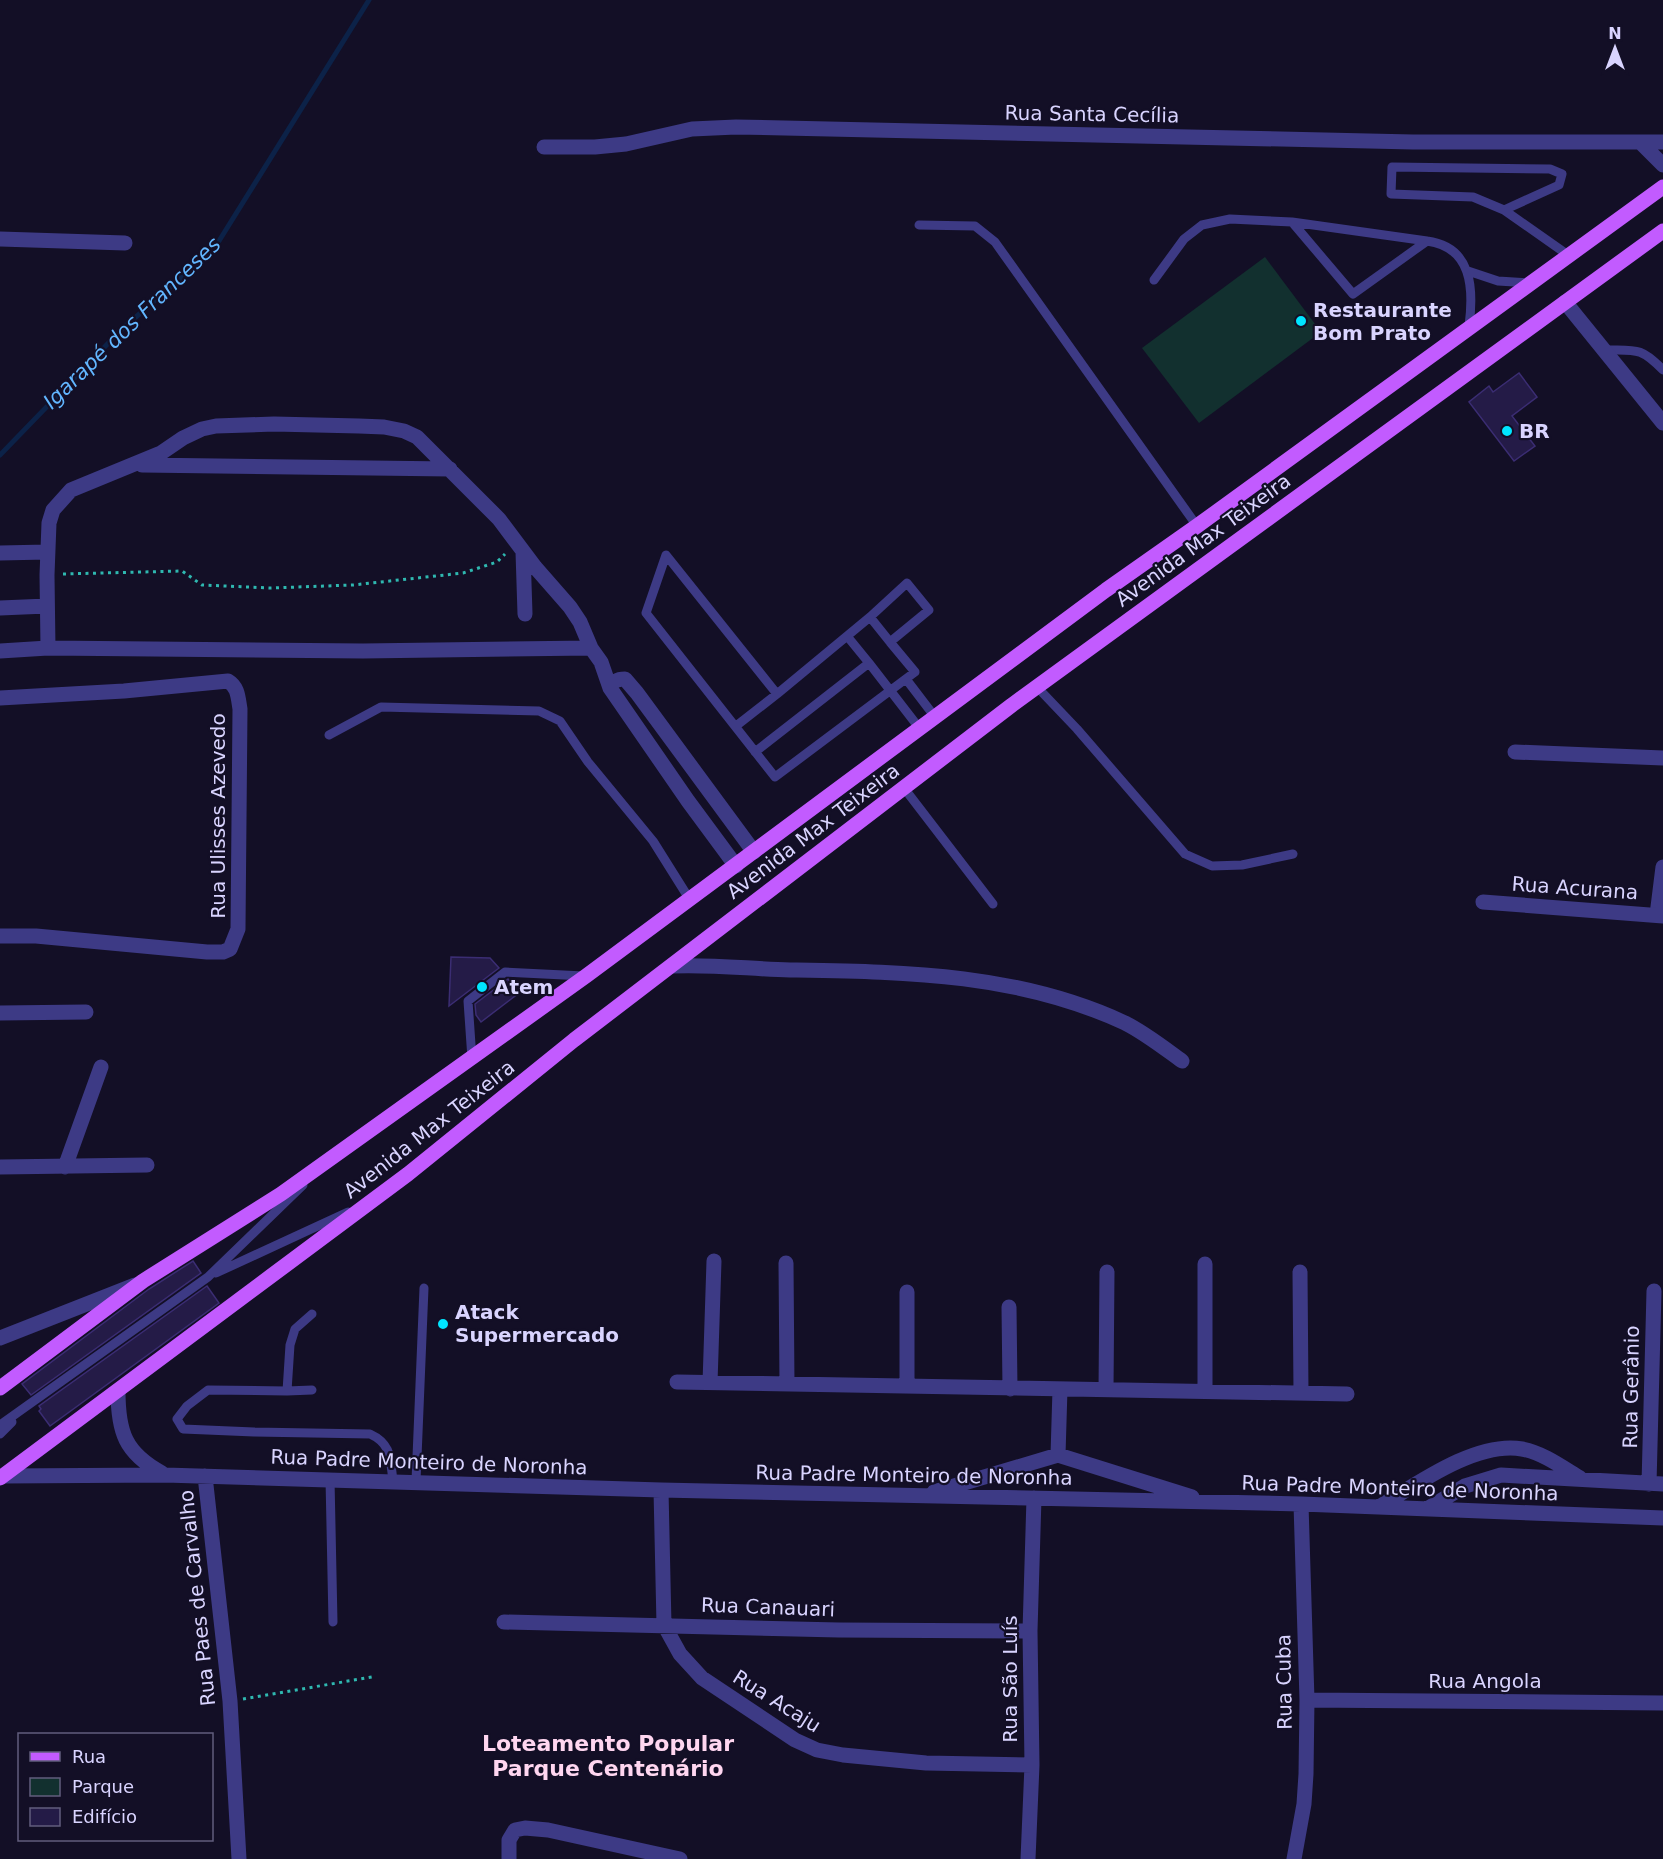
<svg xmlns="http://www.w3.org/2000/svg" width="1663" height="1859" viewBox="0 0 1663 1859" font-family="'DejaVu Sans',sans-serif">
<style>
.green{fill:#12302f}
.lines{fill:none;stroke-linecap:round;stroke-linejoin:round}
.stream{stroke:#0c2248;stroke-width:5}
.building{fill:#241b47;stroke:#3b2d73;stroke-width:1.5}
.path{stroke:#2fb8b0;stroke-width:3;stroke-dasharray:3 4.5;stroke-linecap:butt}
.lane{stroke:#3d3a85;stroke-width:9}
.street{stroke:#3d3a85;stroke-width:15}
.primary{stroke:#c25bff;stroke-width:15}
.poi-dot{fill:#00e5ff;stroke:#130f26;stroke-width:2}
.labels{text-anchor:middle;stroke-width:4.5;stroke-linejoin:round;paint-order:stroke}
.street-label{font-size:20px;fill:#d9d4ff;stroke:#130f26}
.poi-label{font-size:20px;font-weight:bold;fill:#d9d4ff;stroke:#130f26;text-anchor:start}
.water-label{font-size:21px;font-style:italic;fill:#62b6ff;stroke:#130f26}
.quarter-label{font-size:22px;font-weight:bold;fill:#ffd6f0;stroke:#130f26}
</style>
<rect width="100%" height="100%" fill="#130f26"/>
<path class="green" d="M1265,257L1321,332L1199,423L1142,348Z"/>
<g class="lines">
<path class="stream" d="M0,455L121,330L214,249L369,0"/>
</g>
<path class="building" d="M1519,373L1537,397L1512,416L1535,446L1514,461L1469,402L1489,386L1493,392Z
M451,957L490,958L499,968L449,1006Z
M508,979L519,993L481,1022L476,1015L475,1004Z
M193,1261L201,1273L31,1395L22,1384L149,1289Z
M207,1286L219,1303L50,1426L39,1411L41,1409L39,1406Z"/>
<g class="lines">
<path class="path" d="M63,574L182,571L202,585L270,588L353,585L463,573L497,562L505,554
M243,1699L372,1677"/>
<path class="lane" d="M1504,210L1559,185L1562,174L1550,169L1392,167L1391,194L1473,197L1504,210L1568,255
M1292,222L1353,294L1427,241
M919,225L975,226L995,242L1197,526
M1468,271L1498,281L1529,283
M1154,280L1184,239L1202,225L1230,219L1292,222L1427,241C1472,247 1474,288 1469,326
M1605,350C1636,350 1641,347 1663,370
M666,555L777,694L870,617L907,583L929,610L890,642L915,672L775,777L646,613Z
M870,617L890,642
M869,663L920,729
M906,679L935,717
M1037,687L1077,729L1185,854L1212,866L1242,865L1293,854
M736,726L777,694
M329,735L381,707L539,711L560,721L588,762L653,841L690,900
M755,752L869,663L847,636
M904,788L993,904
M472,1059L468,1001L505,972L584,976
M216,1273L348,1212
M312,1314L295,1329L290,1345L287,1391L208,1390L187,1406L177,1419L183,1429L254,1432L370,1434C392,1444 390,1459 393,1481
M287,1391L312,1390
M0,1425L208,1277L303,1185
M0,1434L12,1422
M330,1479L333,1622
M416,1481L424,1288"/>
<path class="street" d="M1641,143L1663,165
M544,147H595L626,144L692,129L736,127L1413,142H1663
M0,239L125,243
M1565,302L1663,423
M142,465L450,469
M523,552L525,614
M0,553L47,552
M0,608L47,606
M591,648L363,651L48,648L47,575L49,523L53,510L71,490L161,453L183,438L202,429L216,426L274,424L359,426L384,427L404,431L417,437L499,519L535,567L570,607L580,622L591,648L601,662L610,688L688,801L736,866
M0,651L48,648
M610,688C613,681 617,679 625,679L637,693L754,852
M0,698L124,691L228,681C238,687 238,697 240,709L238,929L230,949L223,952H207L36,936H0
M1515,752L1663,758
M1483,902L1663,916
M1657,915L1663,867
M672,966C711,964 750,969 790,970C905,972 1018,973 1125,1023C1145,1033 1164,1048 1182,1061
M0,1013L86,1012
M0,1167L147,1165
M65,1167L101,1067
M786,1263L787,1384
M1205,1264V1391
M1300,1272L1301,1393
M907,1292V1386
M1009,1307L1010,1389
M0,1338L135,1285
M677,1382L1347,1394
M710,1383L714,1261
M1106,1390L1107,1272
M118,1391C118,1432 125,1453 162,1473
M1058,1455L1060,1389
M3,1476L165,1475L661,1490L1301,1504L1663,1518
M205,1476L230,1701L239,1859
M1649,1484L1654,1291
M661,1490L664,1625L680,1654L702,1678L795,1740L817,1750L843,1755L926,1763L1032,1765
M934,1492L1058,1455L1192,1497
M1379,1507C1417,1484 1476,1441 1522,1449C1543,1453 1562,1467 1580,1478
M1427,1509L1465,1486L1501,1475L1663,1484
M504,1622L839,1630L1030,1631
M1307,1700L1663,1703
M509,1859V1840L515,1830L525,1828L548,1830L680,1859
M1028,1859L1032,1765L1030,1631L1034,1498
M1294,1859L1304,1804L1306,1774L1307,1700L1301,1504"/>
<path class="primary" d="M0,1388L143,1281L281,1194L586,976L1106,590L1197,526L1663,187
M0,1478L408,1174L574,1040L1012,705L1663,231"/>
</g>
<g class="poi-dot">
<circle cx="1301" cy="321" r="6"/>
<circle cx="1507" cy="431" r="6"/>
<circle cx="482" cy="987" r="6"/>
<circle cx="443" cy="1324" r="6"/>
</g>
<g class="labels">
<g class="street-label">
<text transform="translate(1092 114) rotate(1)" y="7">Rua Santa Cecília</text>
<text transform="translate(1203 540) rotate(-36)" y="7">Avenida Max Teixeira</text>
<text transform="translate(218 816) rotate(-90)" y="7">Rua Ulisses Azevedo</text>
<text transform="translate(813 831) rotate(-37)" y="7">Avenida Max Teixeira</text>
<text transform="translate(1575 888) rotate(4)" y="7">Rua Acurana</text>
<text transform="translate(429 1129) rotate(-38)" y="7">Avenida Max Teixeira</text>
<text transform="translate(1631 1387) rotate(-89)" y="7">Rua Gerânio</text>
<text transform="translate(429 1462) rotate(2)" y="7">Rua Padre Monteiro de Noronha</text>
<text transform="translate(914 1475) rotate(1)" y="7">Rua Padre Monteiro de Noronha</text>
<text transform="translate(1400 1488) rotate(2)" y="7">Rua Padre Monteiro de Noronha</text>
<text transform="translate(197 1598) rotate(-96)" y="7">Rua Paes de Carvalho</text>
<text transform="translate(768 1607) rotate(2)" y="7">Rua Canauari</text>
<text transform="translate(1010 1679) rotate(-90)" y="7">Rua São Luís</text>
<text x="1485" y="1688">Rua Angola</text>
<text transform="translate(1284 1682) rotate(-91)" y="7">Rua Cuba</text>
<text transform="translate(777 1701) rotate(32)" y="7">Rua Acaju</text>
</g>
<g class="poi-label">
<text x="1313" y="317">Restaurante<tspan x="1313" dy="23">Bom Prato</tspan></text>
<text x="1519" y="438">BR</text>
<text x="494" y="994">Atem</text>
<text x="455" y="1319">Atack<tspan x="455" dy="23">Supermercado</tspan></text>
</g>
<g class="water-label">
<text transform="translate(132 323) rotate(-44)" y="7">Igarapé dos Franceses</text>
</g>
<g class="quarter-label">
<text x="608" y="1751">Loteamento Popular<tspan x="608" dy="25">Parque Centenário</tspan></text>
</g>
</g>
<rect x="18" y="1733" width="195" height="108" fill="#130f26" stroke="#625e7d" stroke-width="1.5"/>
<rect x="30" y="1752" width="30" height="9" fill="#c25bff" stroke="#625e7d" stroke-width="1.5"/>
<text x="72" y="1763" font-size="18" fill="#d9d4ff">Rua</text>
<rect x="30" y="1778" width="30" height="18" fill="#12302f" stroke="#625e7d" stroke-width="1.5"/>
<text x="72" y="1793" font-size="18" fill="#d9d4ff">Parque</text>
<rect x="30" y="1808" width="30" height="18" fill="#241b47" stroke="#625e7d" stroke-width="1.5"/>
<text x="72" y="1823" font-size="18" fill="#d9d4ff">Edifício</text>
<g transform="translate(1615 48)" stroke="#130f26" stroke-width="4.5" paint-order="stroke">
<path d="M0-4.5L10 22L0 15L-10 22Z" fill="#d9d4ff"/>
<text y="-9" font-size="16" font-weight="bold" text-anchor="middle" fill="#d9d4ff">N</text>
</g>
</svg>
